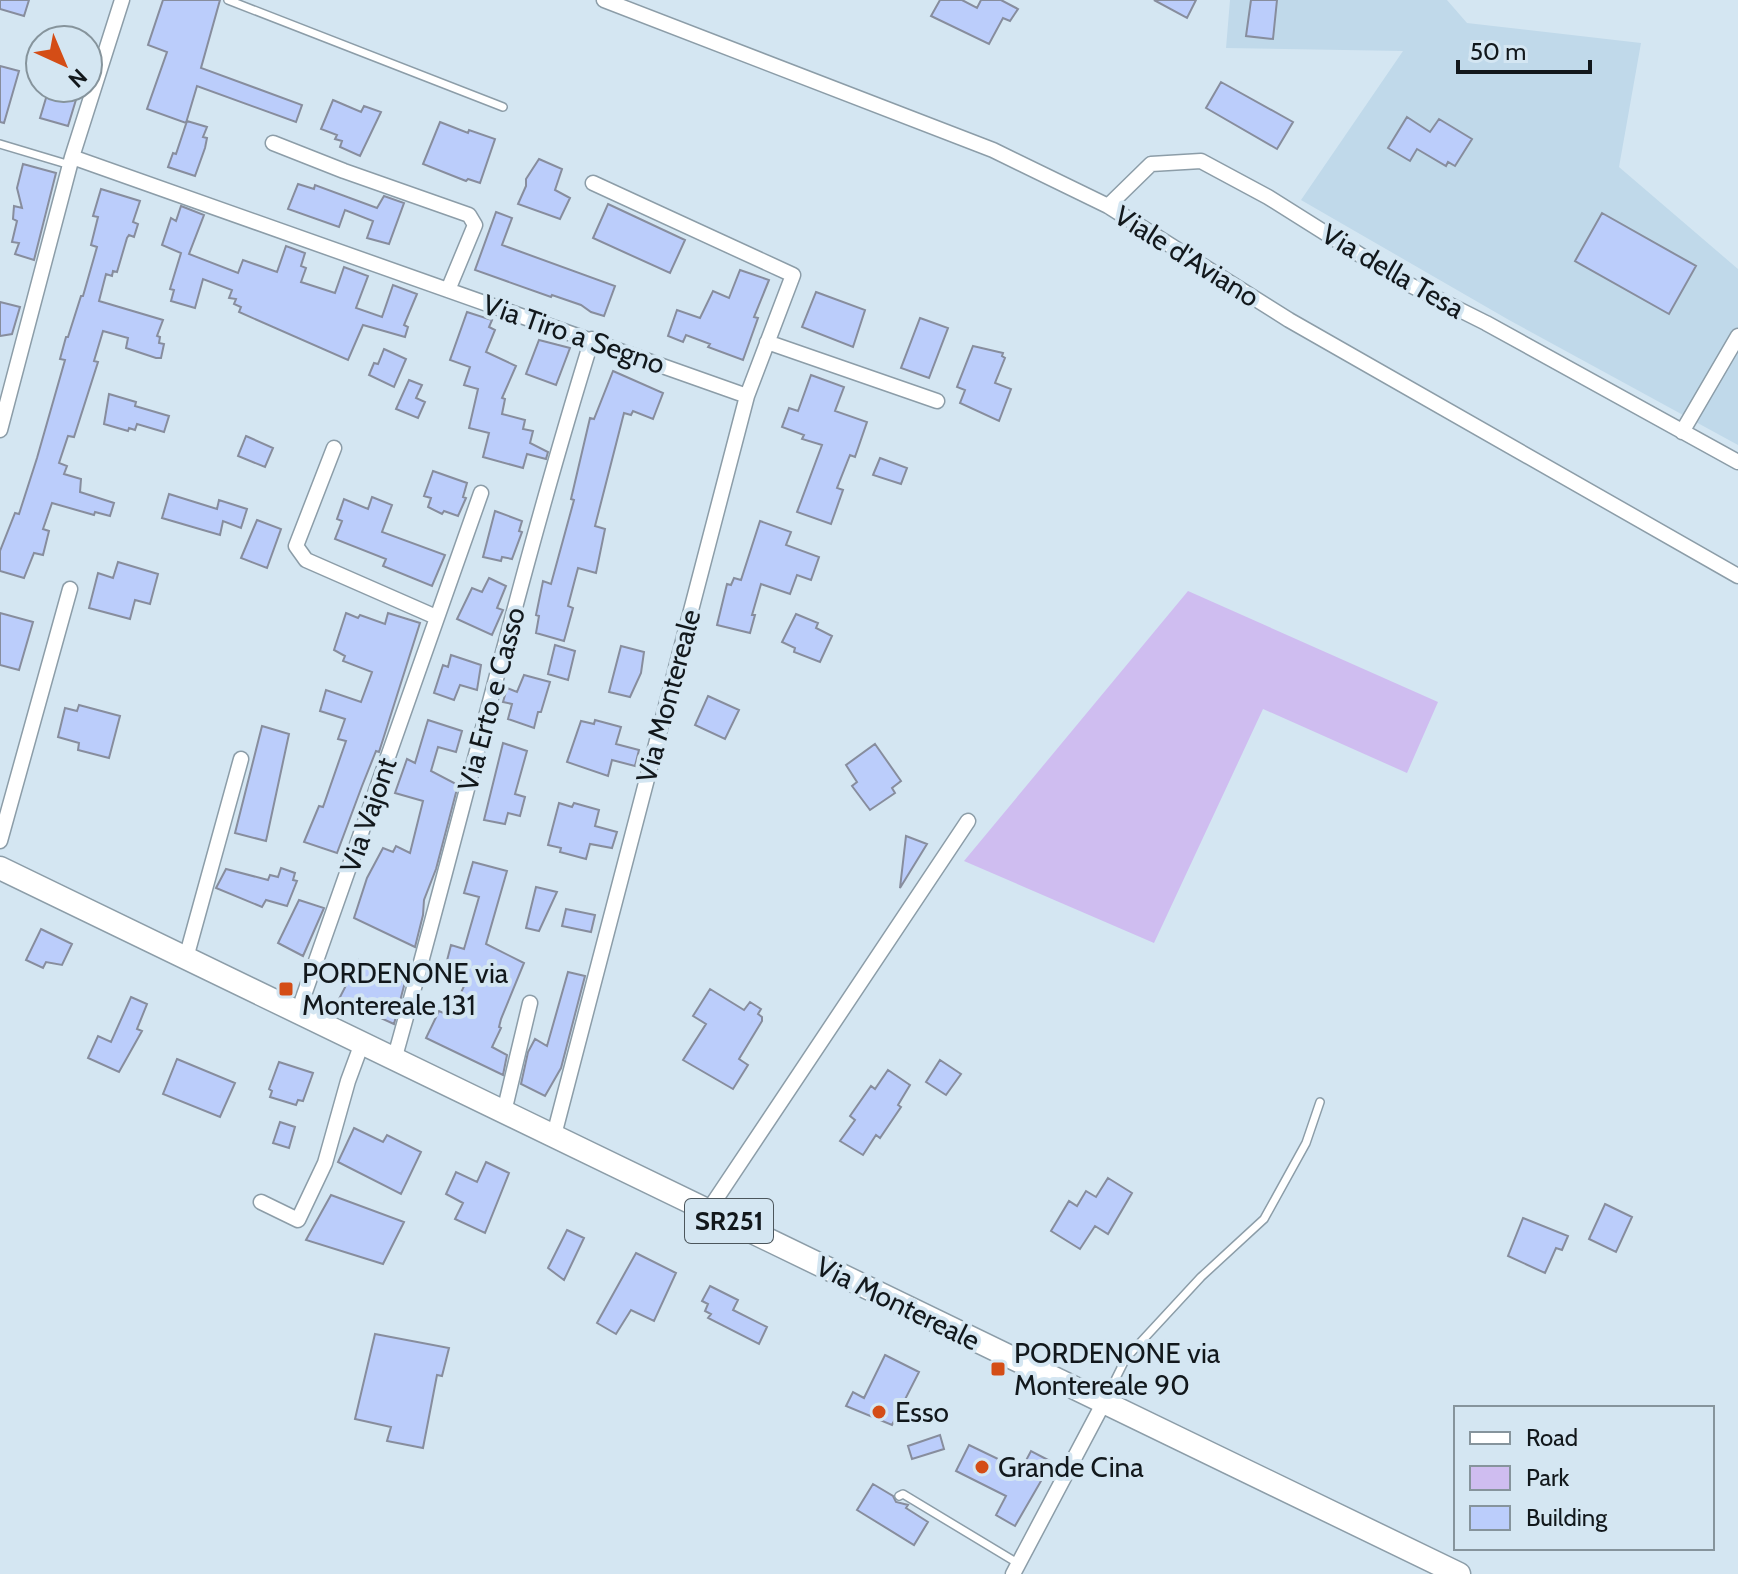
<svg xmlns="http://www.w3.org/2000/svg" width="1738" height="1574" viewBox="0 0 1738 1574" font-family="Cabin,sans-serif">
<style>
.built{fill:#c0d9ea}
.green{fill:#cfbdf0}
.building{fill:#bbcdfb;stroke:#878d9d;stroke-width:2}
.lines{fill:none;stroke-linecap:round;stroke-linejoin:round}
.lane-casing{stroke:#8c9da8;stroke-width:10}
.street-casing{stroke:#8c9da8;stroke-width:17}
.primary-casing{stroke:#8c9da8;stroke-width:25}
.lane{stroke:#fff;stroke-width:7}
.street{stroke:#fff;stroke-width:14}
.primary{stroke:#fff;stroke-width:22}
.poi-dot{fill:#d44d16;stroke:#d4e6f2;stroke-width:3}
.labels{text-anchor:middle;stroke-width:8;stroke-linejoin:round;paint-order:stroke}
.shield{fill:#d4e6f2;stroke:#4c565c;stroke-width:2}
.shield-label{font-size:26px;font-weight:bold;fill:#12181c}
.street-label{font-size:28px;fill:#12181c;stroke:#d4e6f2}
.poi-label{font-size:28px;fill:#12181c;stroke:#d4e6f2;text-anchor:start}
</style>
<rect width="100%" height="100%" fill="#d4e6f2"/>
<path class="built" d="M1230,0H1447L1467,23L1641,43L1619,167L1738,269V445L1509,320L1301,200L1403,51L1226,48Z"/>
<path class="green" d="M1188,591L1438,702L1407,773L1263,709L1154,943L964,861Z"/>
<path class="building" d="M0,0H29L24,16L0,9Z
M163,0H220L201,68L302,105L296,122L197,86L186,123L147,109L167,52L148,45Z
M940,0H962L977,8L981,0H1001L1018,9L1010,21L1003,18L989,44L931,16Z
M1154,0H1196L1187,18Z
M1251,0H1277L1273,39L1246,36Z
M0,66L19,71L4,123L0,122Z
M1221,82L1293,122L1277,149L1206,108Z
M49,88L78,93L68,126L40,118Z
M333,100L361,112L364,106L381,112L360,156L340,147L342,141L335,139L337,135L321,129Z
M1407,117L1430,132L1439,119L1472,139L1455,166L1448,162L1446,166L1417,149L1410,161L1388,148Z
M187,121L207,127L203,137L207,138L205,148L195,176L168,167L173,153L176,154Z
M440,122L468,133L469,130L495,139L480,183L468,179L466,181L423,164Z
M539,159L562,169L555,190L570,198L560,219L518,204L526,186V179Z
M23,164L56,173L34,260L15,254L19,243L12,242L17,221L13,219L14,206L22,208L17,188Z
M298,184L314,189L315,185L377,208L384,196L404,203L389,244L367,238L373,221L345,210L339,227L288,209Z
M101,189L140,201L133,222L138,224L134,237L129,235L127,238L117,272L113,271L112,276L106,274L99,301L163,320L157,336L160,337L159,343L164,344L161,358H156L126,348L128,338L103,331L94,361L98,362L74,437L68,436L59,463L67,466L64,474L81,479L80,492L114,503L110,516L95,512L94,515L52,503L43,529L49,531L43,555L34,553L24,578L0,571V551L15,513L19,514L37,458L65,360L60,359L66,337H68L81,296H83L97,247L91,245L98,217L93,216Z
M608,204L685,240L670,273L593,238Z
M181,206L204,215L189,254L238,273L243,260L277,272L286,246L305,253L301,266L306,268L301,282L335,293L344,267L368,276L356,308L382,317L393,285L417,294L404,325L408,327L405,337L363,325L348,360L239,312L241,307L234,304L236,299L229,298L232,290L203,279L195,308L171,301L174,290L170,289L181,253L162,245L171,218L176,221Z
M496,212L512,218L502,245L615,286L604,316L591,312L581,305L552,295L551,297L475,270Z
M1602,213L1696,266L1669,314L1575,261Z
M740,270L769,280L754,317L758,318L743,360L708,347L710,344L686,335L683,342L668,336L677,310L700,318L713,291L729,298Z
M816,292L865,310L853,347L802,327Z
M0,302L20,307L12,334L0,336Z
M467,312L492,320L489,327L495,330L486,352L516,366L502,398L505,399L502,414L525,420L523,429L533,431L530,443L548,452L546,459L527,454L523,468L483,457L489,433L469,428L478,389L464,385L470,367L450,360Z
M920,318L948,328L929,378L901,368Z
M539,340L570,348L556,385L526,374Z
M973,346L1003,353L1002,356L1005,358L995,383L1011,389L999,421L960,403L965,390L957,387Z
M384,349L406,359L394,387L369,375L374,363L378,364Z
M613,371L663,393L653,419L633,411L631,415L624,413L595,526L605,529L596,573L578,568L568,606L573,608L564,641L536,633L539,616L536,615L543,581L551,584L574,500L571,499L590,418L594,419Z
M811,375L844,387L835,411L867,422L855,457L850,455L837,488L843,490L831,524L797,512L822,445L802,439L804,435L782,427L789,408L798,411Z
M409,380L422,385L416,398L425,402L418,418L396,409Z
M109,394L136,402L135,406L169,416L164,432L137,424L135,430L129,428L128,431L104,424Z
M246,436L273,448L265,467L238,456Z
M880,458L907,468L901,484L873,475Z
M433,471L467,483L463,497L466,498L458,516L444,511L442,514L428,507L431,498L424,496Z
M169,494L217,509L219,500L247,509L241,528L223,521L220,535L162,518Z
M372,497L392,505L382,532L445,555L432,586L383,566L386,559L335,539L342,521L337,519L344,499L368,509Z
M495,511L522,521L519,531L522,532L512,559L502,557L501,561L483,557Z
M257,520L281,529L267,568L241,558Z
M760,521L791,532L786,545L819,557L811,580L797,575L790,594L761,584L752,615H755L750,633L717,625L727,584L731,585L734,578L741,580Z
M118,562L158,574L150,604L135,600L130,619L89,608L98,573L113,578Z
M489,578L506,586L497,608L503,610L492,635L457,619L472,588L482,592Z
M0,613L33,622L19,670L0,665Z
M346,613L358,618L360,615L385,624L388,613L420,623L379,752L376,751L362,786L337,853L304,842L319,806L323,807L346,741L338,739L345,719L320,711L326,690L361,702L372,672L343,661L345,656L334,650Z
M796,614L818,623L816,628L832,636L820,662L794,652L795,648L782,642Z
M555,645L575,651L568,680L548,674Z
M621,646L644,652L641,673L630,697L609,692Z
M451,655L481,665L477,690L460,685L454,700L434,693L443,665L448,667Z
M524,675L550,682L541,712H538L534,728L508,719L512,704L503,702L507,688L517,692Z
M708,696L739,710L725,739L695,725Z
M79,705L120,716L109,758L78,750L79,743L58,737L65,708L77,711Z
M428,720L462,731L456,752L438,747L431,771L458,785L436,869L424,900L423,915L415,947L354,918L367,878L383,848L393,852L396,846L410,853L423,801L395,793L407,759L415,763Z
M595,720L621,727L616,744L639,750L635,766L612,760L608,776L567,762L581,721L594,724Z
M262,726L289,734L266,841L235,833Z
M503,743L527,751L515,794L525,797L520,816L508,813L505,824L484,820Z
M875,744L901,781L892,788L895,793L870,810L852,786L857,782L846,765Z
M559,803L572,807L574,803L599,810L595,826L617,832L612,848L590,844L586,859L560,852L561,848L548,845Z
M906,836L927,844L900,888Z
M473,862L507,871L486,944L524,963L501,1019L499,1027L501,1028L492,1047L507,1055L503,1075L426,1038L439,1011L450,1016L466,982L443,976L451,945L464,949L479,897L464,893Z
M281,868L295,873L293,880L297,881L287,906L266,900L262,907L216,888L226,869L268,880L270,875L278,877Z
M536,887L557,892L539,931L526,928Z
M299,900L324,908L303,956L278,943Z
M566,909L595,915L591,932L562,926Z
M41,929L72,944L62,965L46,962L43,968L26,960Z
M359,960L405,982L394,1024L339,999Z
M568,972L585,976L561,1068L545,1096L521,1084L528,1052L535,1039L547,1046Z
M710,989L744,1010L750,1002L761,1009L758,1014L762,1017V1021L739,1059L748,1065L733,1089L683,1060L706,1024L693,1016Z
M131,997L147,1004L137,1029L142,1031L119,1072L88,1058L98,1036L111,1042Z
M177,1059L235,1083L220,1117L163,1094Z
M940,1060L961,1074L946,1095L926,1082Z
M279,1062L313,1073L303,1101L298,1100L296,1105L270,1097L272,1091L269,1089Z
M888,1070L910,1085L898,1105L901,1107L880,1138L876,1135L863,1155L840,1141L855,1120L850,1116L871,1086L875,1089Z
M280,1122L295,1127L289,1148L273,1143Z
M354,1128L383,1142L387,1135L421,1152L401,1194L338,1162Z
M486,1162L509,1173L485,1233L455,1219L463,1203L446,1194L456,1172L477,1182Z
M1108,1178L1132,1193L1108,1234L1095,1226L1080,1249L1051,1231L1069,1201L1077,1206L1086,1191L1096,1197Z
M331,1195L404,1222L383,1264L306,1240Z
M1605,1204L1632,1217L1616,1252L1589,1239Z
M1523,1218L1568,1236L1562,1250L1556,1248L1545,1273L1508,1256Z
M567,1230L584,1238L564,1280L548,1268Z
M636,1253L676,1273L654,1321L631,1310L616,1334L597,1323Z
M710,1286L738,1300L733,1310L767,1327L759,1344L708,1318L711,1314L705,1311L708,1304L702,1301Z
M375,1334L449,1348L442,1376L437,1375L423,1448L387,1441L391,1427L355,1419Z
M885,1355L919,1372L892,1425L846,1406L853,1392L864,1398Z
M940,1435L944,1449L912,1459L908,1446Z
M969,1445L1021,1470L1031,1451L1052,1462L1015,1526L996,1515L1006,1496L956,1471Z
M873,1484L893,1496L896,1502L908,1505L906,1508L928,1522L914,1545L857,1510Z"/>
<g class="lines">
<g class="lane-casing">
<path id="lane" d="M228,0L503,107
M0,144L70,165
M1105,1400L1126,1358L1201,1277L1264,1219L1306,1143L1320,1102
M899,1496L903,1494L1019,1564"/>
</g>
<g class="street-casing">
<path id="street" d="M604,0L993,150L1108,206L1289,320L1738,576
M273,143L344,171L469,215L475,225L448,290
M72,157L747,396L793,275L593,183
M1108,206L1151,164L1201,161L1268,197L1400,280L1486,323L1738,462
M767,342L937,401
M0,430L72,157L122,0
M1682,432L1738,336
M334,448L296,546L306,560L436,617
M0,841L70,589
M186,958L241,759
M298,1012L481,493
M394,1060C462,820 518,577 592,339
M504,1112L530,1003
M554,1135L747,396
M261,1202L298,1220L325,1163L348,1081L362,1043
M708,1211L968,821
M1013,1574L1104,1402"/>
</g>
<g class="primary-casing">
<path id="primary" d="M0,868L1459,1574"/>
</g>
<use href="#lane" class="lane"/>
<use href="#street" class="street"/>
<use href="#primary" class="primary"/>
</g>
<g class="poi-dot">
<rect x="278" y="981" width="16" height="16" rx="4"/>
<rect x="990" y="1361" width="16" height="16" rx="4"/>
<circle cx="879" cy="1412" r="8"/>
<circle cx="982" cy="1467" r="8"/>
</g>
<g class="labels">
<rect class="shield" x="685" y="1199" width="88" height="44" rx="6"/>
<g class="shield-label">
<text x="729" y="1230">SR251</text>
</g>
<g class="street-label">
<text transform="translate(1187 256) rotate(32)" y="10">Viale d'Aviano</text>
<text transform="translate(1393 271) rotate(30)" y="10">Via della Tesa</text>
<text transform="translate(574 334) rotate(19)" y="10">Via Tiro a Segno</text>
<text transform="translate(668 696) rotate(-75)" y="10">Via Montereale</text>
<text transform="translate(491 699) rotate(-75)" y="10">Via Erto e Casso</text>
<text transform="translate(368 815) rotate(-71)" y="10">Via Vajont</text>
<text transform="translate(898 1303) rotate(26)" y="10">Via Montereale</text>
</g>
<g class="poi-label">
<text x="302" y="983">PORDENONE via<tspan x="302" dy="32">Montereale 131</tspan></text>
<text x="1014" y="1363">PORDENONE via<tspan x="1014" dy="32">Montereale 90</tspan></text>
<text x="895" y="1422">Esso</text>
<text x="998" y="1477">Grande Cina</text>
</g>
</g>
<rect x="1454" y="1406" width="260" height="144" fill="#d4e6f2" stroke="#86949c" stroke-width="2"/>
<rect x="1470" y="1432" width="40" height="12" fill="#ffffff" stroke="#86949c" stroke-width="2"/>
<text x="1526" y="1446" font-size="24" fill="#12181c">Road</text>
<rect x="1470" y="1466" width="40" height="24" fill="#cfbdf0" stroke="#86949c" stroke-width="2"/>
<text x="1526" y="1486" font-size="24" fill="#12181c">Park</text>
<rect x="1470" y="1506" width="40" height="24" fill="#bbcdfb" stroke="#86949c" stroke-width="2"/>
<text x="1526" y="1526" font-size="24" fill="#12181c">Building</text>
<g transform="translate(64 64) rotate(136)"><circle r="38" fill="#d4e6f2" stroke="#86949c" stroke-width="2"/>
<path d="M0-6L14 30L0 20L-14 30Z" fill="#d44d16"/>
<text y="-12" font-size="22" font-weight="bold" text-anchor="middle" fill="#12181c">N</text>
</g>
<path d="M1458 60v12h132v-12" fill="none" stroke="#12181c" stroke-width="4"/>
<text x="1470" y="60" font-size="24" fill="#12181c" stroke="#d4e6f2" stroke-width="6" paint-order="stroke">50 m</text>
</svg>
